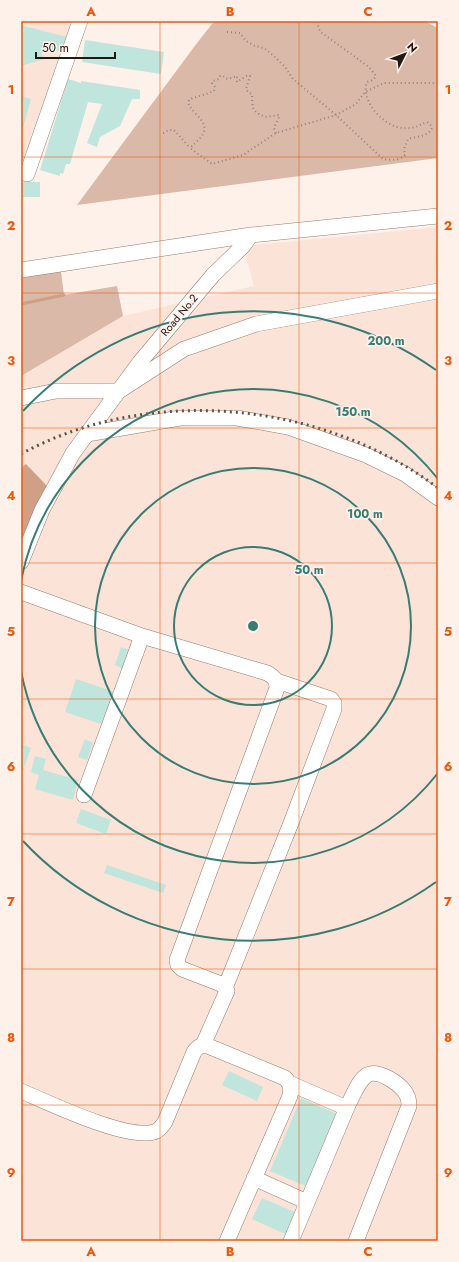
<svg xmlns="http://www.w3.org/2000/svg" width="459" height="1262" viewBox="0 0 459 1262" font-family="Jost,sans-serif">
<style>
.built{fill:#fbe3d7}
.green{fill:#dab9a8}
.water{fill:#cf9f86}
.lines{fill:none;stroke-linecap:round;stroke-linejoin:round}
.stream{stroke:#cf9f86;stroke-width:3}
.building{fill:#bfe5dd}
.minor-casing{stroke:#977b6d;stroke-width:16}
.path{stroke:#91857f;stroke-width:2;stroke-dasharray:1 3;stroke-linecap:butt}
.minor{stroke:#fff;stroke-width:15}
.rail{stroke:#5f544d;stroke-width:3;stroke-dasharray:2 4;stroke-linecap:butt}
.grid{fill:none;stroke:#e8590c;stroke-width:1;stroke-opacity:0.55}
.ring{fill:none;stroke:#387d73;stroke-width:2}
.labels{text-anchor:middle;stroke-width:3.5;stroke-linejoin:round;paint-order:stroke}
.street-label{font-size:11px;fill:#221711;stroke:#fef1ea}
.centre{fill:#387d73;stroke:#fef1ea;stroke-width:2}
.ring-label{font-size:12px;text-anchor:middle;font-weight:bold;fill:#387d73;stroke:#fef1ea;stroke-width:3.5;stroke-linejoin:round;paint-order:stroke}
.neatline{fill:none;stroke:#e8590c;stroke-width:1.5}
.grid-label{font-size:13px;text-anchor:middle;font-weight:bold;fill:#e8590c}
</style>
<rect width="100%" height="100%" fill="#fef1ea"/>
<path class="built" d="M21,21H61L73,26L21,169Z
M438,227V1241H21V376L123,316L254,286L243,246Z"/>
<path class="green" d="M217,21H424L438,28V158L77,205L197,43L212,24Z
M60,264L64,295L117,286L123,316L21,376V270Z"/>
<path class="water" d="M26,464L47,486L21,547V468Z"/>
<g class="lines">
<path class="stream" d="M21,304L64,295"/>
</g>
<path class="building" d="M21,26H24L67,37L65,52L52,50L41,53L44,59L21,66Z
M85,40L164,52L161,74L82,62Z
M68,79L81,83V81L140,90V99H132L120,126L100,137L97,147L87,143L102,104L88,102L70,164H66L63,174L60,173V176L40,170Z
M21,96L31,99L21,135Z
M21,182H40V197H21Z
M121,647L130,650L123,669L115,665Z
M76,679L115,692L104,725L65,712Z
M85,739L93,743L87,760L78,757Z
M21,744L31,748L21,776Z
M35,756L46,759L43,770L78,780L73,800L35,789L39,775L31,772Z
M81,809L111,820L106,834L76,823Z
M107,865L166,885L163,893L104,873Z
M229,1071L263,1087L257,1101L222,1085Z
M301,1098L339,1115L308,1187L270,1171Z
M262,1198L302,1215L292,1237L252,1219Z"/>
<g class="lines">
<g class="minor-casing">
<path id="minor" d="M27,174L80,21
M21,270L251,235L438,216
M21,398L56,391H119L184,349L256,324L438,291
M87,434L180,418H237L288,427L366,455L405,474L438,498
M21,562L42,510L73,453L140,362L213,275L243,246L251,235
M21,592L142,636L267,673C274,677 277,680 277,688L177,960L178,965L182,969L221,984L225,988L227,991L203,1045
M84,795L142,636
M225,988L291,823L334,709V703L331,699L277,681
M289,1083L342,1106L348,1105C353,1096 358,1081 367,1075C377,1069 398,1082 405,1092C408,1096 409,1101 409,1106L356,1241
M21,1091C49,1103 126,1140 154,1132C159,1131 162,1126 165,1122L194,1052C198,1046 201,1045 208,1046L285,1078C291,1084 291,1088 290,1096L227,1241
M254,1178L307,1202
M291,1241L348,1105"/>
</g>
<path class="path" d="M227,32L240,33L246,41L255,46L264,48L275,57L285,67L293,79L336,115L383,159C391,160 399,161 405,155L404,149L408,139C417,136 428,137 432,128L430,124L427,122C417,126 415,129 403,128C384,127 360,101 367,82L373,80L376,76L369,67L322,33L319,29L317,21
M163,133L169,130H174L190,148
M276,133L274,128L279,117V115L265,117C250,110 253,108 252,94L248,92L246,89L250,76L248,75L237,82V76L228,79L225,78L223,76H220L219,79L213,81L212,83L215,87L214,91L209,93L190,99L188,102C189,107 192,109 195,113C211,129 205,134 190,148L212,164L243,155L276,133L336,115L356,104L365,92L384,83H438"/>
<use href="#minor" class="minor"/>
<path class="rail" d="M21,454C149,384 323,401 438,488"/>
</g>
<path class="grid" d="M160,21V1241M299,21V1241M21,157H438M21,293H438M21,428H438M21,563H438M21,699H438M21,834H438M21,969H438M21,1105H438"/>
<g class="ring">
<circle cx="253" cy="626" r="79"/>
<circle cx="253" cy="626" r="158"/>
<path d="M438 773A236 236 0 0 1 21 671M21 581A236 236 0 0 1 438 479"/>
<path d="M436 882A315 315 0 0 1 23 841M23 411A315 315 0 0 1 436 370"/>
</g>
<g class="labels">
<g class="street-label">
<text transform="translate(179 315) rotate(-50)" y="4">Road No.2</text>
</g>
</g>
<circle cx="253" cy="626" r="6" class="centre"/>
<g class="ring-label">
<text x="386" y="345">200 m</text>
<text x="353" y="416">150 m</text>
<text x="365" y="518">100 m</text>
<text x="309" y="574">50 m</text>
</g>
<rect width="459" height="1262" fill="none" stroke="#fef1ea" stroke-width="44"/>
<g transform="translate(405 54) rotate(48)" stroke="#fef1ea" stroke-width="3" paint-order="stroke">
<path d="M0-3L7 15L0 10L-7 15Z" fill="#221711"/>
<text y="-6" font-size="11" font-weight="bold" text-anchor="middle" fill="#221711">N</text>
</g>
<path d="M36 52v6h79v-6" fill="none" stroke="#221711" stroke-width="2"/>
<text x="42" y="52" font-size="12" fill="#221711" stroke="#fef1ea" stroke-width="3" paint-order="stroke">50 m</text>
<rect x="22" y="22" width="415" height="1218" class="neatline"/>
<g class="grid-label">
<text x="91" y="16">A</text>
<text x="230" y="16">B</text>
<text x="368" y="16">C</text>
<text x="11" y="94">1</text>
<text x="448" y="94">1</text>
<text x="11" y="230">2</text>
<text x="448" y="230">2</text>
<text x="11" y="365">3</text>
<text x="448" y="365">3</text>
<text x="11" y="500">4</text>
<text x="448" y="500">4</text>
<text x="11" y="636">5</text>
<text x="448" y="636">5</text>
<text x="11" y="771">6</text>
<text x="448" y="771">6</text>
<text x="11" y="906">7</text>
<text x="448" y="906">7</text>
<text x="11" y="1042">8</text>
<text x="448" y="1042">8</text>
<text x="11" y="1177">9</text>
<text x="448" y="1177">9</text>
<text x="91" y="1256">A</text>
<text x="230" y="1256">B</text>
<text x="368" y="1256">C</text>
</g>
</svg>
